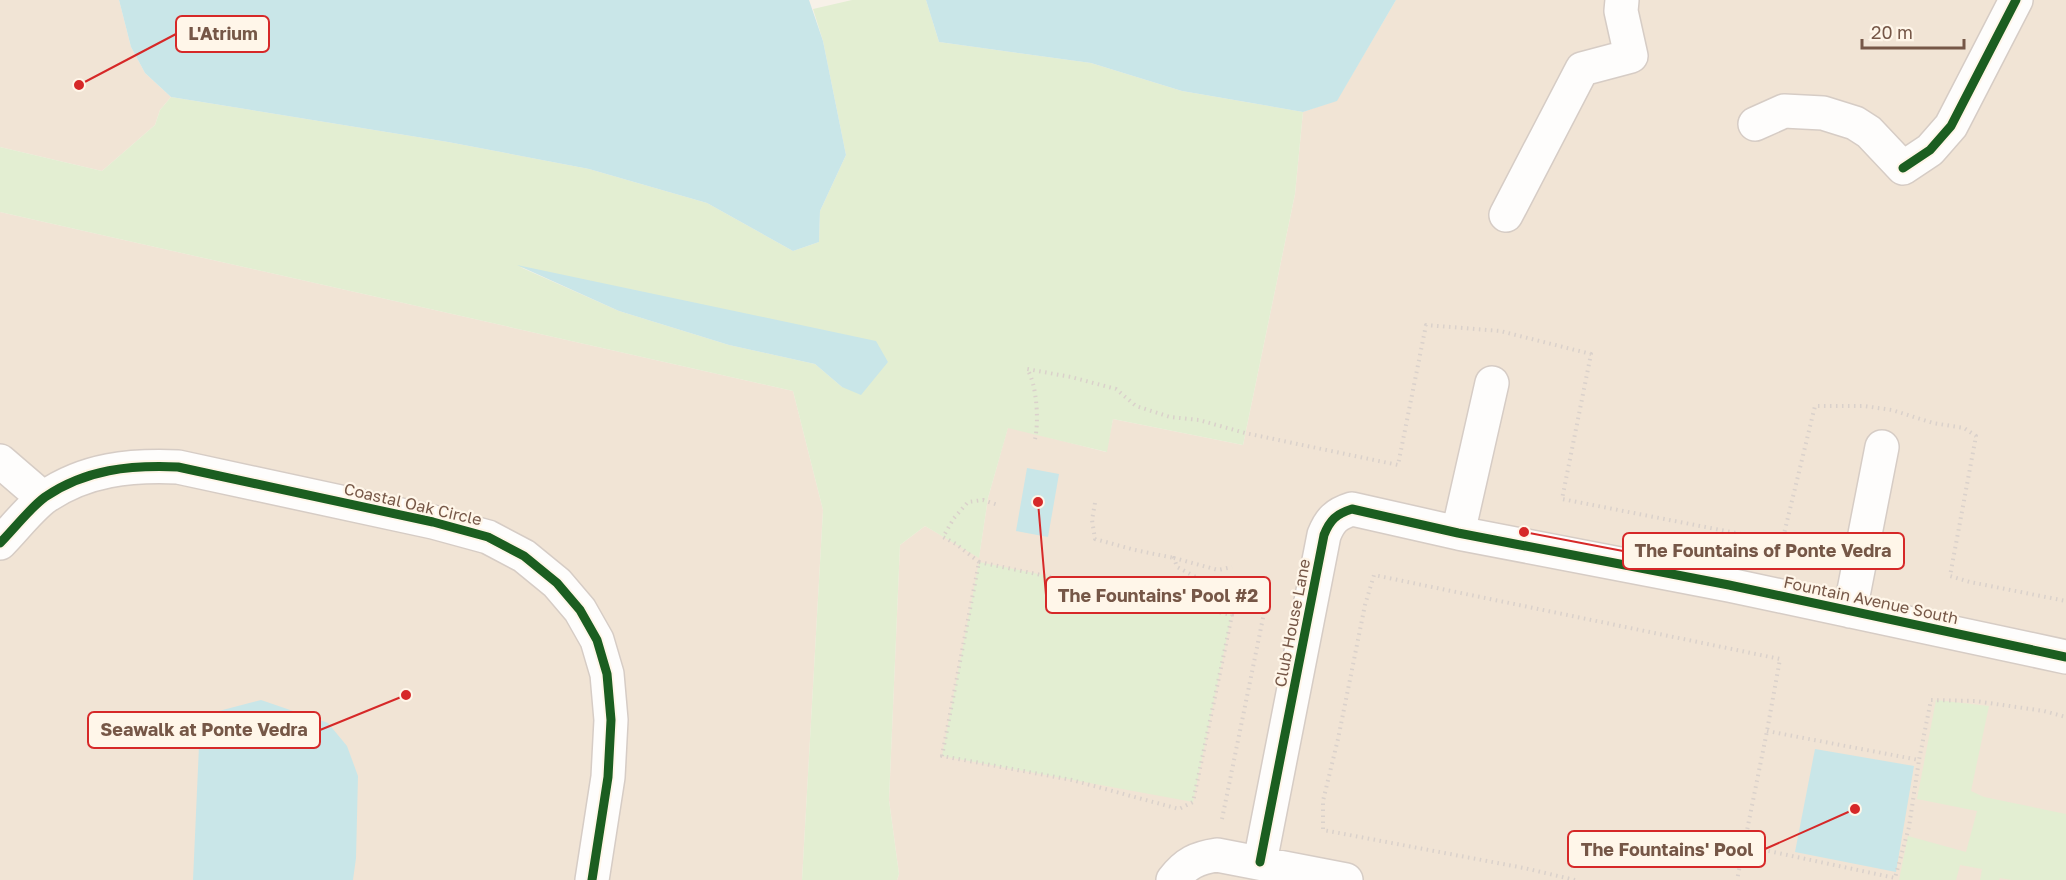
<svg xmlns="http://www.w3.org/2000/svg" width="2066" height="880" viewBox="0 0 2066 880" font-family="'Golos Text',sans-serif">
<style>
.residential{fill:#f1e4d5}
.green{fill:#e3eed2;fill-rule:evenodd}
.water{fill:#c9e6e8}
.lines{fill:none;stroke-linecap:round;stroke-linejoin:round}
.minor-casing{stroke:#d6ccc5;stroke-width:36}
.path{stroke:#dad1cb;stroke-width:4;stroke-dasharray:1.5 4.5;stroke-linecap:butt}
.minor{stroke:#fefdfc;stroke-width:33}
.cycleway-casing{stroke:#fff6e9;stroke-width:13}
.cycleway{stroke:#1b5e20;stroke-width:9}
.labels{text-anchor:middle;stroke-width:4.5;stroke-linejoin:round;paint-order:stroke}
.street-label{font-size:16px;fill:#765747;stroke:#fff6e9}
.leader{fill:none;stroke:#d62828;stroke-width:2}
.callout-dot{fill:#d62828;stroke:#fff6e9;stroke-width:2}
.callout{fill:#fff6e9;stroke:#d62828;stroke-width:2}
.callout-label{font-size:18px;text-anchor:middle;font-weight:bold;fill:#765747}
</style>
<rect width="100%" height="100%" fill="#f7f1e8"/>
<path class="residential" d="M0,0H119L131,47L145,73L171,97L160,110L155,125L102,171L0,147Z
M1396,0H2066V880H897L899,874L889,800L900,545L925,526L979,557L988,498L1008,427L1106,452L1113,419L1243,445L1295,194L1303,112L1337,100Z
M0,212L793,391L823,510L802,880H0Z"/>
<path class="green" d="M852,0H926L939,42L1091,63L1182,91L1303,112L1295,194L1243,445L1113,419L1107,452L1008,428L988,498L979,558L925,526L900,545L889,800L899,874L897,880H802L823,510L793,391L0,212V147L102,171L155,125L160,110L171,97L448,142L589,169L707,203L793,251L819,242L820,211L846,155L823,41L813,9ZM520,267L888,362L842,387L815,364L729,345L619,311Z
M979,562L1232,613L1193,802L942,756Z
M1936,700L1989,706L1971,791L1984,797L2066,814V880H2012L2000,878L1999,880H1980L1982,869L1960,865L1956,880H1899L1908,836L1966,852L1977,811L1917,799Z"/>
<path class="water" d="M119,0H809L823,41L846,155L820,211L819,242L793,251L707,203L589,169L448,142L171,97L145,73L131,47Z
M926,0H1396L1337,101L1303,112L1182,91L1091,63L939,42Z
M517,265L876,341L888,362L861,395L842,387L815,364L729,345L619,311Z
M1027,468L1059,474L1048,537L1016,531Z
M261,700L328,723L347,746L358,776L356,858L353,880H193L199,746L215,712Z
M1815,749L1914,766L1896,872L1795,852Z"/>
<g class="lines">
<g class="minor-casing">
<path id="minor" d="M1755,124L1784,111L1823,113L1855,123L1869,132L1903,168L1930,150L1951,126L2016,0
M1506,215L1582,69L1631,56L1621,11L1622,0
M0,461L43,498
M1458,533L1492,383
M0,543C14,529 30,508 45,497C86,469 130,465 178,467L433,522L488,537L524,556L557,583L580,610L597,640L607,674L611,720L608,777L592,880
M1850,611L1882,447
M1260,862L1324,535C1330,520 1336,514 1352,509L1458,533L1729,585L2066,657
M1173,880C1186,863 1197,858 1217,855L1346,880"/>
</g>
<path class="path" d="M1035,439C1039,422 1037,384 1027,369L1071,377L1116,389L1136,406L1170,417L1199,420L1245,433L1398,465L1426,325L1500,331L1591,354L1562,499L1782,542L1815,406H1864L1892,410L1933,423L1964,428L1976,436L1950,576L1970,582L2066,601
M1095,503L1092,520L1095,539L1135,550L1174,558
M979,562L1232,615L1193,802L1179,809L1072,780L942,756Z
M979,562L956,544L943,537L954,518L968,502L983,500L998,505
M1767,731L1919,760L1931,700L1975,701L2044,711L2066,717
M1222,819L1264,613L1177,567L1174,558L1218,570L1232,567
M1745,846L1895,878L1909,827L1919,760
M1575,880L1524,868L1323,830V801L1338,739L1365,605L1374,575L1780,659L1767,731L1737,880"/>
<use href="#minor" class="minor"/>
<g class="cycleway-casing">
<path id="cycleway" d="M1903,168L1930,150L1951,126L2016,0
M0,543C14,529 30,508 45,497C86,469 130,465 178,467L433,522L488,537L524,556L557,583L580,610L597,640L607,674L611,720L608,777L592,880
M1260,862L1324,535C1330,520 1336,514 1352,509L1458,533L1729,585L2066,657"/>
</g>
<use href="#cycleway" class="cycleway"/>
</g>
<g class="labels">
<g class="street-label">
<text transform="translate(413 504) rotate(13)" y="6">Coastal Oak Circle</text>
<text transform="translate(1871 600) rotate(12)" y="6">Fountain Avenue South</text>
<text transform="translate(1292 623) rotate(-79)" y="6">Club House Lane</text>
</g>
</g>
<path class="leader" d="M79 85L176 34M1524 532L1623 551M1038 502L1046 595M406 695L320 730M1855 809L1765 849"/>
<g class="callout-dot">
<circle cx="79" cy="85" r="6"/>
<circle cx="1524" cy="532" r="6"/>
<circle cx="1038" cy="502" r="6"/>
<circle cx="406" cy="695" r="6"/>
<circle cx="1855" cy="809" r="6"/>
</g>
<g class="callout">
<rect x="176" y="16" width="93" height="36" rx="6"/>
<rect x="1623" y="533" width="281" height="36" rx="6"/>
<rect x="1046" y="577" width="224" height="36" rx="6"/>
<rect x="88" y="712" width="232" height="36" rx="6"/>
<rect x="1568" y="831" width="197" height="36" rx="6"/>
</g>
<g class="callout-label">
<text x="223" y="40">L'Atrium</text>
<text x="1763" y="557">The Fountains of Ponte Vedra</text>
<text x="1158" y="602">The Fountains' Pool #2</text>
<text x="204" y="736">Seawalk at Ponte Vedra</text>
<text x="1667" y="856">The Fountains' Pool</text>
</g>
<path d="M1862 39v9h102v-9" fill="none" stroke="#765747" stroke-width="3"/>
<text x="1871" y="39" font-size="18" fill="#765747" stroke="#fff6e9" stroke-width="4.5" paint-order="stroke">20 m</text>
</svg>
